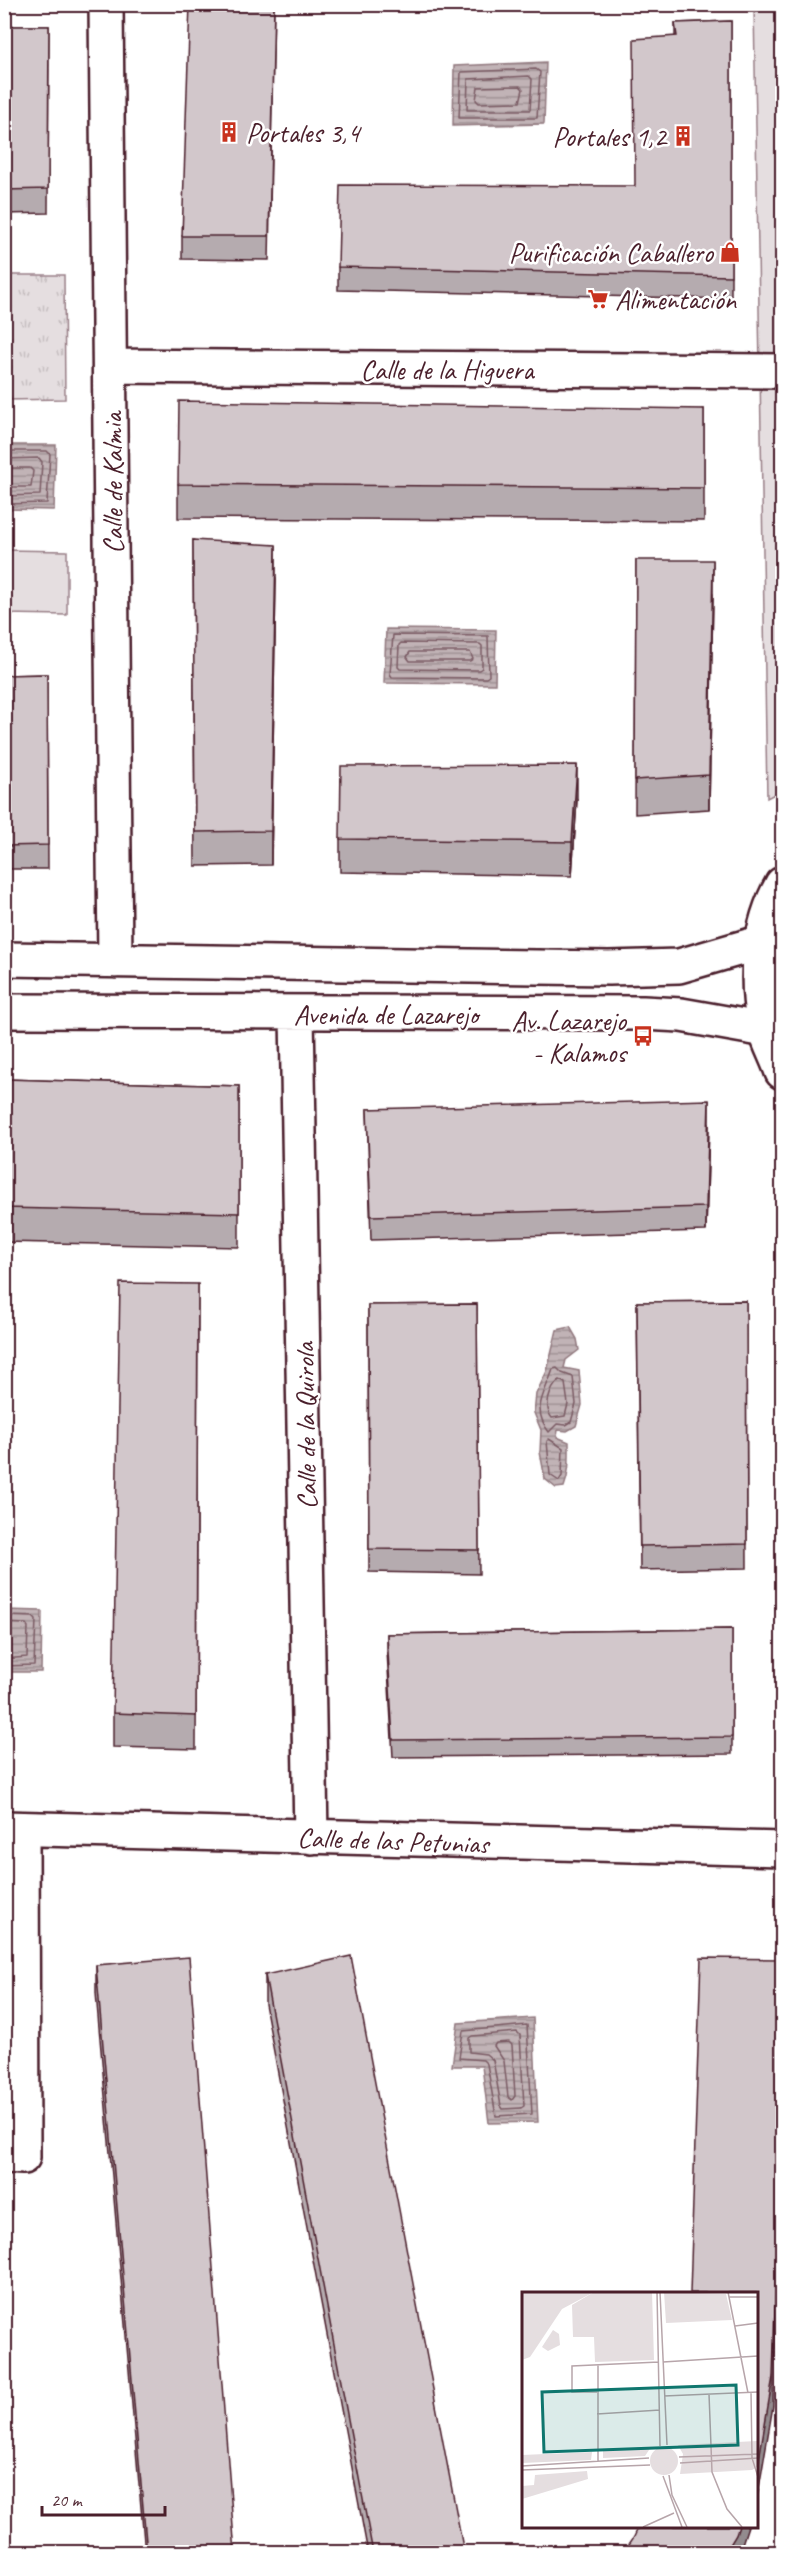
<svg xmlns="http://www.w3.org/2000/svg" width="787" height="2557" viewBox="0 0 787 2557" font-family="Caveat,sans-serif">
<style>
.grass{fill:url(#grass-tufts);stroke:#987e86;stroke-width:1.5}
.park{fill:#e5dee0;stroke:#987e86;stroke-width:1.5}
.water{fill:url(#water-rules);stroke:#91787e;stroke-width:1.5}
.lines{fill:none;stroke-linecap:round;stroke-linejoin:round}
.shore{stroke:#7a5a63;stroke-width:1.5}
.minor-casing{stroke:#4a1f2b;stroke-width:38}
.secondary-casing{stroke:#4a1f2b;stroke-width:38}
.minor{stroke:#fff;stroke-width:33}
.secondary{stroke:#fff;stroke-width:33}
.wall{fill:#b5abaf;stroke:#4a1f2b;stroke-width:1.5}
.shaded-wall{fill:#938b8e;stroke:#4a1f2b;stroke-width:1.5}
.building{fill:#d2c7cb;stroke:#4a1f2b;stroke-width:1.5}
.labels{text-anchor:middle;stroke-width:5;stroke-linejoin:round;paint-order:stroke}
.poi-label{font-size:28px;fill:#4a1f2b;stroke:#fff;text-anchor:end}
.street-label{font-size:28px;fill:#4a1f2b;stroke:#fff}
.inset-road{fill:none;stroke:#b7a5aa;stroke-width:1.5}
.view{fill:#0f766e;fill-opacity:0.15;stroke:#0f766e;stroke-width:3}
.inset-edge{fill:none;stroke:#4a1f2b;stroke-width:3}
</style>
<defs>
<pattern id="grass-tufts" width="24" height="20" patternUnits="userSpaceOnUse" patternTransform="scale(1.5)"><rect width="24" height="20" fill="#e5dee0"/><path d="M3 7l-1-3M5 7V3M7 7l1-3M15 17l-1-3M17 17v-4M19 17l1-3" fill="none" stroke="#c6bec0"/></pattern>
<pattern id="water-rules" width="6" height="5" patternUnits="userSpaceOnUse" patternTransform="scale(1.5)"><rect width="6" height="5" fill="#c1b3b6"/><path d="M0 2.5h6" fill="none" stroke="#9f9194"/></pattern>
</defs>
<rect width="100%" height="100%" fill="#fff"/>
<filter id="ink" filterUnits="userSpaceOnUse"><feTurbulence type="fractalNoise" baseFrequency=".0167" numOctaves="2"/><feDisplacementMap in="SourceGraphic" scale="12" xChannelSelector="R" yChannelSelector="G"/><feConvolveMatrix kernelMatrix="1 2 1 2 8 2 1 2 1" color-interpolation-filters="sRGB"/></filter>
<g filter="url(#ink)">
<path class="grass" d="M4,275H64L65,399L5,400Z"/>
<path class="park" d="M754,5H782V790L767,798Z
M5,550L67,551V615L5,614Z"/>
<path class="water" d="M546,62L544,124L453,126L454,66Z
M5,445H56L54,510L5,509Z
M386,629L496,630L495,684L384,683Z
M570,1327L577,1339L579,1350L566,1360L564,1368L579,1371L582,1405L576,1426L567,1431L558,1430L557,1437L569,1442C569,1457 570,1472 564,1487L556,1488L545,1479L540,1452L541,1430L534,1413L536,1394L547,1371L557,1330Z
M5,1610L42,1611L41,1672H5Z
M533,2018L538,2122L489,2123L482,2066H452L458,2023Z"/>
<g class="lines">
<path class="shore" d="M536,69L540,72L537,118H459L461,72Z
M529,76L532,79L530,110H467L468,79Z
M520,86L523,89L520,102L479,103L476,100L478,87Z
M4,451H47L50,454L47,503L4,504
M4,459L39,458L42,462L40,495L4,496
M4,468H30L33,471L31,487H4
M393,635L488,636L489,676L486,678L392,677L390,674Z
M401,643L480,644L482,646V668L479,670L400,669L398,667L399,645Z
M410,652H470L473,659L470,661H410L407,657Z
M557,1368L562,1373L573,1377L576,1404L571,1422L566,1425L557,1424L549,1432C530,1407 546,1393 553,1369Z
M559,1380L565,1383L568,1404L565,1416L552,1418C543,1407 550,1389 559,1380Z
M549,1439L563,1448L562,1476L559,1481L550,1475L547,1441Z
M4,1616L33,1617L36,1620L34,1665L4,1666
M4,1623L26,1624L28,1627L27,1657L4,1659
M527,2025L532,2114L496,2116L487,2064L483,2060L459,2058L463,2031Z
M517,2032L520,2035L524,2106L521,2108L503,2109L501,2106L493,2060L486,2054L469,2052V2038L472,2036Z
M509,2042L512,2045L515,2096L512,2100L508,2097L504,2061L494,2046L496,2043Z"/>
<g class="minor-casing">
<path id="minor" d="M106,4L115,961
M111,366L782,371
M4,959L609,968L679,966L762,942
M4,1011L643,1013L681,1015L766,1030
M297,1014L311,1837
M4,1828L782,1849
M4,2156L23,2157L22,1829"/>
</g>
<g class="secondary-casing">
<path id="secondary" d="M782,884C758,926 754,982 765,1029C769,1043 777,1058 782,1072"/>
</g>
<use href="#minor" class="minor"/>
<use href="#secondary" class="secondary"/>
</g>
<path class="wall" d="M274,4L269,260L182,259V236Z
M731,21V299L338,290V267L635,186L675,36V23Z
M4,26H49L48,213L4,214Z
M704,409V521L178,518V484Z
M193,540L276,578L271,865L195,866Z
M636,560L713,594L709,809L635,814Z
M47,674L48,869H4V675Z
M577,799L572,876L340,872V839Z
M4,1079L239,1086V1247L4,1242Z
M367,1109L709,1124L706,1231L371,1240Z
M198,1284L196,1749L113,1747V1713Z
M746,1301L747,1568L640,1570L637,1302Z
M477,1304L479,1574L369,1572L368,1305Z
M732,1629V1754L393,1757L387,1651V1634Z
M96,1965L235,2553H145L96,1993Z
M265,1975L464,2553H368L265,2004Z"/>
<path class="shaded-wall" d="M276,545V578L271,865V831Z
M713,560V594L709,809V775Z
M577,765V799L572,876V842Z
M709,1100V1124L706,1231V1207Z
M783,2029L773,2406L759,2488L756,2500V2472Z
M739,2526H748L739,2553H725Z"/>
<path class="building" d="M190,4H274L269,236H182Z
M731,21V276L338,267L340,185L635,186L634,39L677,36L675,23Z
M4,26H49L48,189L4,190Z
M179,401L704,409V488L178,484Z
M193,540L276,545L271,831L195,832Z
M636,560H713L709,775L635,780Z
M47,674L48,845L4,846V675Z
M577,765L572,842L340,839L341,766Z
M4,1079L239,1086V1213L4,1208Z
M709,1100L706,1207L371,1216L367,1109Z
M120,1283L198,1284L196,1716L113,1713Z
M746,1301L747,1544L640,1546L637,1302Z
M477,1304L479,1550L369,1549L368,1305Z
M732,1629V1737L393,1740L387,1634Z
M351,1956L464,2553H373L265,1975Z
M189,1957L235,2553H147L96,1965Z
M701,1958L783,1959V2029L773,2377L759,2459L756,2472V2293H690Z
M639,2526H739L736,2535L725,2553H623L634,2537Z"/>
</g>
<defs>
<g id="building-bare" transform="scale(1.62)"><path d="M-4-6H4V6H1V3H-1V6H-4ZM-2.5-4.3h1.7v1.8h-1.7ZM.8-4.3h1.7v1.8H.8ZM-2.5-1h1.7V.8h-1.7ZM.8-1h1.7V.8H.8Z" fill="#c8321e" stroke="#fff" stroke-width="2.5" paint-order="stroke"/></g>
<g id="shop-bare" transform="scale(1.62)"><path d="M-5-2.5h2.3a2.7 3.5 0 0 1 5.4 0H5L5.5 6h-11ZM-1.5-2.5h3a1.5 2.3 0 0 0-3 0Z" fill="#c8321e" stroke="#fff" stroke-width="2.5" paint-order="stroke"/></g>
<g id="supermarket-bare" transform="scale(1.62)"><path d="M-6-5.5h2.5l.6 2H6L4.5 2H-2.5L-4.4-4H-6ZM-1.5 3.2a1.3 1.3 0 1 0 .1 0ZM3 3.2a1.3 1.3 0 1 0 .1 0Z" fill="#c8321e" stroke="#fff" stroke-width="2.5" paint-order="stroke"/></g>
<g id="bus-bare" transform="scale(1.62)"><path d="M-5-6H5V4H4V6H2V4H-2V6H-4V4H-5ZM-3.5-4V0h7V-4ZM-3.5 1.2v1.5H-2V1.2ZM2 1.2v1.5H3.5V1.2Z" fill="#c8321e" stroke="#fff" stroke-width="2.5" paint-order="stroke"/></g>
</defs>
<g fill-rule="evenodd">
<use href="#building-bare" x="229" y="132"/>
<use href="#building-bare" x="683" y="136"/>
<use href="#shop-bare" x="730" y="252"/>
<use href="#supermarket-bare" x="598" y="299"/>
<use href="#bus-bare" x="643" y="1036"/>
</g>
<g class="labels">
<g class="poi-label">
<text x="246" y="142" text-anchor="start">Portales 3,4</text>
<text x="666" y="146">Portales 1,2</text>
<text x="713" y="262">Purificación Caballero</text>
<text x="615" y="309" text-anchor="start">Alimentación</text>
<text x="626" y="1030">Av. Lazarejo<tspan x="626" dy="32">- Kalamos</tspan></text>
</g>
<g class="street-label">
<text x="447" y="379">Calle de la Higuera</text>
<text transform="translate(112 483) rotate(-90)" y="10">Calle de Kalmia</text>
<text x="386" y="1024">Avenida de Lazarejo</text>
<text transform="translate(305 1426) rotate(-91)" y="10">Calle de la Quirola</text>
<text transform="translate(393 1840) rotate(2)" y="10">Calle de las Petunias</text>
</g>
</g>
<g transform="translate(522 2292)">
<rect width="236" height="236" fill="#fff"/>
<path d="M0,0H72L40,17L8,65L0,68Z" fill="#e5dee0"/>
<path d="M72,0H130L132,68L73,70L72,45H51L50,13ZM142,0L204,2L210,28L144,31ZM31,38L37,42L38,53L26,59L20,55ZM235,149V175L230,178L158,182L161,162L156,153ZM129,155L123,164L81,166V158ZM65,179L66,187L0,207V194L12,193L13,183Z" fill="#e5dee0"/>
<path d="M128 169a14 14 0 1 1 28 0a14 14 0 1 1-28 0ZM70,160L69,168L0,171V163Z" fill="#e5dee0"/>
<path class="inset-road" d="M135,0L138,154M138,0L145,153M206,0L226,101M207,5H236M213,34L236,31M141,70L236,64M76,73V170M75,100H50V74L137,70M229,100L230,166L236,185M187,102L190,180L205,217L220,235M142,104L236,100M75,122L138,118M157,165L236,162M158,171L236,166M0,174L127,166M0,178L128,173M147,183L150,203L165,235M141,184L160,235M121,235L152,221"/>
<path class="view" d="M214,93L216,153L22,160L20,100Z"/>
<rect width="236" height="236" class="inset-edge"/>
</g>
<rect width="787" height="2557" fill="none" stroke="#fff" stroke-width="24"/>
<rect x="12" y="12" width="763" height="2533" fill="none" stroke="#4a1f2b" stroke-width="2" filter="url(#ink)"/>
<path d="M42 2506v9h123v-9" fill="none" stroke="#4a1f2b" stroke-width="3"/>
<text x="51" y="2506" font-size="18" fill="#4a1f2b" stroke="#ffffff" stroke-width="4.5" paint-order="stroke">20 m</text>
</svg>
